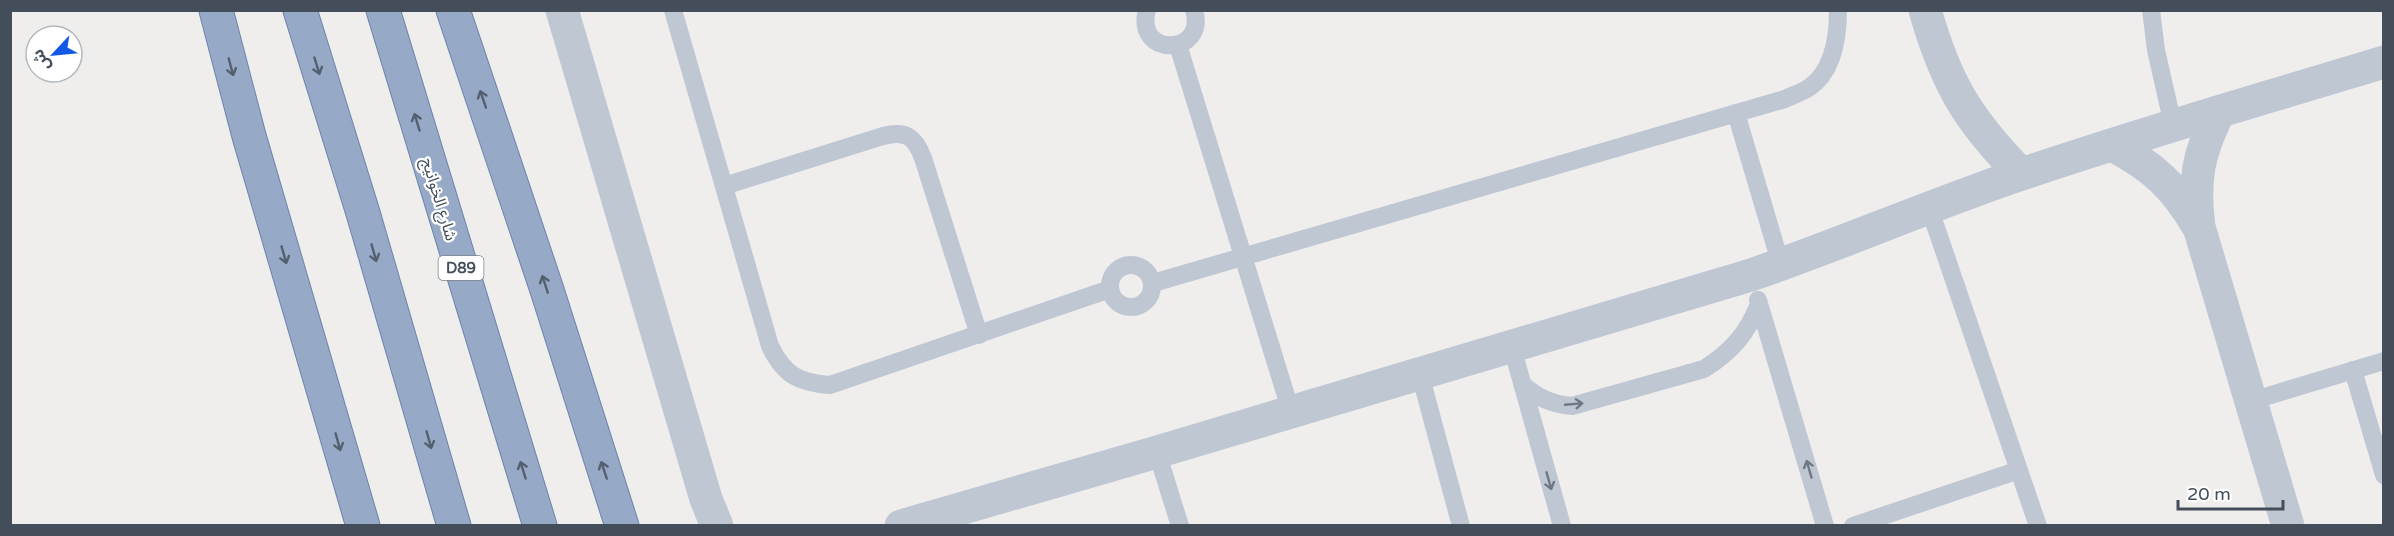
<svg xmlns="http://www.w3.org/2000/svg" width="2394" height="536" viewBox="0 0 2394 536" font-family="'Varela Round','Noto Sans Arabic',sans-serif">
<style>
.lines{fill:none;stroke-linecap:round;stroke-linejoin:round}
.trunk-casing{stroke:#6d84aa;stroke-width:35}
.service{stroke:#bfc7d3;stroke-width:18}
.minor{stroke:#bfc7d3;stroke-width:33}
.trunk{stroke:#96a9c6;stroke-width:33}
.oneway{stroke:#546070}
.oneway2{stroke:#6f7885}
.labels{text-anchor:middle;stroke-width:4.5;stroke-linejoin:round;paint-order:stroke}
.shield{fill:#fff;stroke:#7c838c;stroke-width:1.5}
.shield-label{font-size:15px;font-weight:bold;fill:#444e5b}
.street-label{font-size:16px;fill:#444e5b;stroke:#fff}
</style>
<rect width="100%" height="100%" fill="#f0eded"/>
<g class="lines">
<g class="trunk-casing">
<path id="trunk" d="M216,10L249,136L363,526
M300,10L363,213L454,526
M383,10L540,526
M453,10L547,290L622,526"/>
</g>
<path class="service" d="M673,10L770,346C784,375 799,383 830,385L1110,289
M1147,10C1134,58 1208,56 1194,10
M2151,10L2156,50L2173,125
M1178,45L1291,412
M1736,113L1781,265
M724,186L883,136C906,130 915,137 923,158L979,335
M1929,207L2038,526
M1110 286a21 21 0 1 1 42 0a21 21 0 1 1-42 0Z
M1153,283L1785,99C1793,95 1803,92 1810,87C1834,70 1838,37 1838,10
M1758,300L1825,526
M1512,347L1562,526
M2353,370L2384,475
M1420,374L1461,526
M1522,384C1538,398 1551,404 1572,406L1704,369C1731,352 1747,334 1759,304
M2251,401L2384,361
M1157,452L1180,526
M1853,526L2019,470"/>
<path class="minor" d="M562,10L706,499L717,526
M1925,10C1946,84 1968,120 2021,174
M2219,112C2198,153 2193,181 2199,227L2288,526
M2112,145C2153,166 2175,187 2198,226
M901,526L1157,452L1751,275C1841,244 1928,206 2019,175C2139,134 2262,99 2384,62"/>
<use href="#trunk" class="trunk"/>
</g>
<defs><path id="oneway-shaft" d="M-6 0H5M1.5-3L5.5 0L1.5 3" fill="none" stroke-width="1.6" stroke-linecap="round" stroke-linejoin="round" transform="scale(1.5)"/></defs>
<g class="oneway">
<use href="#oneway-shaft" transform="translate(317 66) rotate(73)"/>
<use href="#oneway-shaft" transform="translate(231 67) rotate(75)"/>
<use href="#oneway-shaft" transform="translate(483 99) rotate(-109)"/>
<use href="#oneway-shaft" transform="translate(417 122) rotate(-107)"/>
<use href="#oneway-shaft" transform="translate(374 253) rotate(74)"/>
<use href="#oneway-shaft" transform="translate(284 255) rotate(74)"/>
<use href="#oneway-shaft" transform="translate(545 284) rotate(-108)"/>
<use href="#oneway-shaft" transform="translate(429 440) rotate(74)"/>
<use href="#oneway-shaft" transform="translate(338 442) rotate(74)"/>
<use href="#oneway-shaft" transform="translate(523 470) rotate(-107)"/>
<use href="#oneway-shaft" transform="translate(604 470) rotate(-108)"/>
</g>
<g class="oneway2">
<use href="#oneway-shaft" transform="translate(1574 404) rotate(-5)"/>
<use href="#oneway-shaft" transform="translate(1809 469) rotate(-106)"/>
<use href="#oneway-shaft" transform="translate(1549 481) rotate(74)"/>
</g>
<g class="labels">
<rect class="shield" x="438.5" y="256" width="45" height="24" rx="4.5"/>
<g class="shield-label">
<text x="461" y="273">D89</text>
</g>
<g class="street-label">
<text transform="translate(440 199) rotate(73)" y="6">شارع الخوانيج</text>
</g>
</g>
<rect width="2394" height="536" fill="none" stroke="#444e5b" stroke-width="24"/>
<g transform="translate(54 54) rotate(244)"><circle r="28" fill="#ffffff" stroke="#b4b8bd" stroke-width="1.5"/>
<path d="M0-4.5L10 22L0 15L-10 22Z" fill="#1158e5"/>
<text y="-9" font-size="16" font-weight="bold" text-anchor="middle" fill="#444e5b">ش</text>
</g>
<path d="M2178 500v9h105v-9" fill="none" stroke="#444e5b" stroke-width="3"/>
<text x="2187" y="500" font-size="18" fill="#444e5b" stroke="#ffffff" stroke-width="4.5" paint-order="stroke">20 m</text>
</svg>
